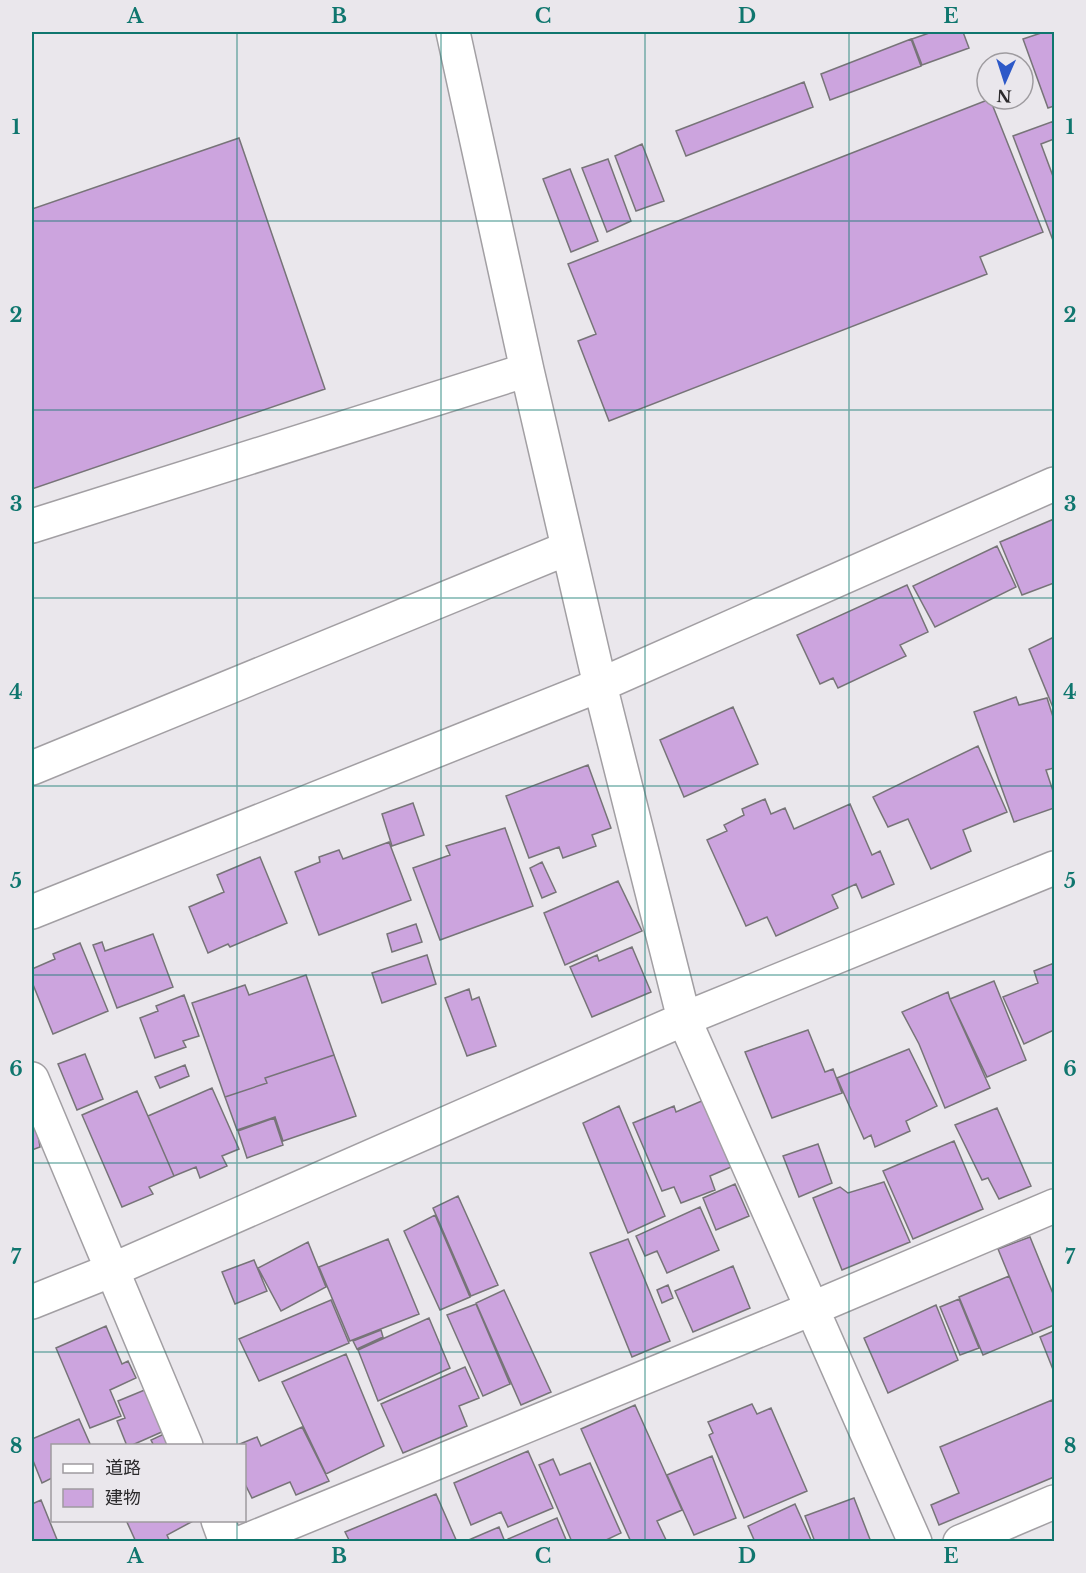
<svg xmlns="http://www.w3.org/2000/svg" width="1086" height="1573" viewBox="0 0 1086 1573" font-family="'Libre Baskerville','Noto Sans JP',serif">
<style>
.building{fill:#cca4de;stroke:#777478;stroke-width:1.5}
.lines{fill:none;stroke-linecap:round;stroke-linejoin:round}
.minor-casing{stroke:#a29fa3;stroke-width:36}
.minor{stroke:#fff;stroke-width:33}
.grid{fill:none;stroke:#0f766e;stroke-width:1.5;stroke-opacity:0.55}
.neatline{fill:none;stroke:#0f766e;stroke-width:2}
.grid-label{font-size:20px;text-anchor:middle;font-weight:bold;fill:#0f766e}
</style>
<rect width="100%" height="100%" fill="#eae7ec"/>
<path class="building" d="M932,32H963L969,48L922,65L912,39Z
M1044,32H1054V106L1048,108L1023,39Z
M911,39L921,66L830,100L821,74Z
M804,82L813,107L686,156L676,131Z
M990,99L1043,232L980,257L987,274L609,421L578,341L596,334L568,264Z
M1054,121V139L1041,144L1054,179V243L1013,136Z
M239,138L325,389L32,489V209Z
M642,144L664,201L636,211L615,156Z
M608,159L631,221L607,232L582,168Z
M570,169L598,241L571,252L543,179Z
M1054,519V583L1022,595L1000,542Z
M997,546L1016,587L935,627L913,586Z
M907,585L928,632L900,645L906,656L838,688L833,678L820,684L797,635Z
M1054,637V710L1029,649Z
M1016,697L1019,705L1047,698L1054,720V768L1046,770L1054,794V808L1014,822L974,712Z
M733,707L758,764L684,797L660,740Z
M978,746L1007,812L963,830L971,851L931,869L908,819L888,827L873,797Z
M588,765L611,828L592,835L596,846L563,858L559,847L529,858L506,796Z
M765,799L771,814L785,808L794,829L850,804L872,855L880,851L894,884L862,898L856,884L832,895L838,908L776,936L767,917L746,926L707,840L727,831L724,825L744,815L742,809Z
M413,803L424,835L392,846L382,814Z
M505,828L533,906L440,940L413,868L450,855L446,846Z
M389,842L411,900L319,935L295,872L320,862L319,857L339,850L343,859Z
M260,857L287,923L230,947L228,944L208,953L189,907L224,892L217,875Z
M542,862L556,892L542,898L530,868Z
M618,881L642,931L565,965L544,913Z
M416,924L422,942L392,952L387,934Z
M153,934L173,987L117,1008L93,945L102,942L105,951Z
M80,943L108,1011L53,1034L32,982V969L55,959L53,954Z
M632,947L651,992L592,1017L570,967L597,955L599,961Z
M427,955L436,984L382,1003L372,973Z
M1054,963V1030L1024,1044L1003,997L1038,983L1034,971Z
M306,975L334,1055L265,1078L267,1083L225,1097L192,1003L245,985L249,995Z
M994,981L1026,1060L987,1077L950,999Z
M469,989L472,1000L479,997L496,1046L467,1056L445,998Z
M948,992L950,999L990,1088L945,1108L919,1044L902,1012Z
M184,995L199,1036L183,1041L186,1047L155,1058L140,1018L158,1011L156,1006Z
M808,1030L825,1072L833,1069L842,1093L772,1118L745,1052Z
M909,1049L937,1106L906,1121L910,1131L875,1147L871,1135L864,1139L837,1078Z
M85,1054L103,1099L77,1110L58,1064Z
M334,1055L356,1116L283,1141L275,1117L237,1130L225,1097L267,1083L265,1078Z
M185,1065L189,1076L160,1088L155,1077Z
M212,1088L239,1149L222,1156L227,1166L200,1178L196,1167L174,1176L148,1116Z
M137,1091L174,1176L149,1187L153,1194L122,1207L82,1115Z
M704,1100L731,1167L710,1176L715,1190L681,1203L674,1187L662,1191L633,1123L674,1106L676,1112Z
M619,1106L665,1216L628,1233L583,1123Z
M997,1108L1031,1186L999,1199L988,1178L982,1180L955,1125Z
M35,1117L40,1147L32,1150V1118Z
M274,1118L283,1145L247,1158L238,1131Z
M954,1141L983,1209L913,1239L883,1171Z
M818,1144L832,1183L799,1197L783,1156Z
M884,1182L910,1242L842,1270L813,1198L840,1187L848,1193Z
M735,1184L749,1216L716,1230L703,1198Z
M458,1196L498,1285L471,1296L433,1208Z
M700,1207L719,1250L667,1273L657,1251L645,1256L636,1236Z
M435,1215L470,1297L440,1310L404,1231Z
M1030,1237L1054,1296V1325L1033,1334L998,1249Z
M388,1239L419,1314L350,1341L319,1267Z
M628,1239L670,1341L632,1357L590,1253Z
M308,1242L326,1287L281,1311L258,1268Z
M254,1260L267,1291L235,1304L222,1272Z
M733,1266L750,1308L693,1332L675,1291Z
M1009,1276L1033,1334L983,1355L959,1297Z
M668,1285L673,1298L662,1303L657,1290Z
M504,1290L551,1392L521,1405L476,1303Z
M959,1299L979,1348L960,1355L940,1307Z
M331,1300L349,1343L259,1381L239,1339Z
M476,1304L510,1384L483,1396L447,1315Z
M936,1305L958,1360L888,1393L864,1338Z
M429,1318L450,1368L378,1401L358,1350Z
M106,1326L122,1364L128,1361L136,1378L110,1390L121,1416L90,1428L56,1348Z
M381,1330L383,1337L357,1349L353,1341Z
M1054,1331V1372L1040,1337Z
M346,1354L384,1446L326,1474L282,1382Z
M465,1367L479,1398L459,1406L467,1426L403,1453L381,1404Z
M147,1389L164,1431L130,1446H127L117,1421L125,1418L118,1401Z
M1052,1400L1054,1405V1477L939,1525L931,1505L959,1493L940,1447Z
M752,1404L757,1414L771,1408L807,1491L744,1518L709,1435L713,1433L708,1422Z
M635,1405L682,1510L657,1521L667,1542H631L581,1429Z
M79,1419L91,1446H52V1478L42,1483L32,1458V1439Z
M302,1427L329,1481L296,1495L290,1482L252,1498L244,1482V1446H235L257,1437L261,1446Z
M164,1434L170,1446H154L151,1440Z
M528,1451L553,1508L508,1527L501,1512L471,1525L454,1483Z
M712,1456L736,1518L694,1535L667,1475Z
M553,1459L560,1475L590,1463L621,1533L602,1542H572L539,1465Z
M436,1494L457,1542H350L345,1532Z
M854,1498L871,1542H815L805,1516Z
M41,1500L58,1542H32V1504Z
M795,1504L812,1542H755L748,1526Z
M557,1518L567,1542H508V1539Z
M126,1520H195L167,1535L170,1542H136Z
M499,1527L505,1542H464Z"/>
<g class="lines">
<g class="minor-casing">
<path id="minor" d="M453,32L527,370L600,685L684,1019L915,1542
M32,526L527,370
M32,768L568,548
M32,912L600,685L1054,484
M32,1079L186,1446
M32,1302L112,1270L684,1019L1054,868
M218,1520L226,1542
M243,1542L811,1309L1054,1206
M960,1542L1054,1502"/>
</g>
<use href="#minor" class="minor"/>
</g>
<path class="grid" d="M237,32V1446M441,32V1542M645,32V1542M849,32V1542M32,221H1054M32,410H1054M32,598H1054M32,786H1054M32,975H1054M32,1163H1054M32,1352H1054M237,1520V1542"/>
<rect width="1086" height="1573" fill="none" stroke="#eae7ec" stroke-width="66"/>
<rect x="51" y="1444" width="195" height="78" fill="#eae7ec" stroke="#9e9b9f" stroke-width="1.5"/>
<rect x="63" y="1464" width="30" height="9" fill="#ffffff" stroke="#9e9b9f" stroke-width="1.5"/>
<text x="105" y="1474" font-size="18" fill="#2b2a2c">道路</text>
<rect x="63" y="1489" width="30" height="18" fill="#cca4de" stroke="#9e9b9f" stroke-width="1.5"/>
<text x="105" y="1504" font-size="18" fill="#2b2a2c">建物</text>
<g transform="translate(1005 81) rotate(183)"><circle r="28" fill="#eae7ec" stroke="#9e9b9f" stroke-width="1.5"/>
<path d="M0-4.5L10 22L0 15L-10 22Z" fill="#2d59c8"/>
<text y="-9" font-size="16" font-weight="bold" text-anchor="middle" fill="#2b2a2c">N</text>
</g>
<rect x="33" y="33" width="1020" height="1507" class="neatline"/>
<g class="grid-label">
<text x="135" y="23">A</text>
<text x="339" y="23">B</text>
<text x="543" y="23">C</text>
<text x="747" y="23">D</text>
<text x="951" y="23">E</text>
<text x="16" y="134">1</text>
<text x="1070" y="134">1</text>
<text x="16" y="322">2</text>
<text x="1070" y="322">2</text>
<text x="16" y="511">3</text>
<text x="1070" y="511">3</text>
<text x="16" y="699">4</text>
<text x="1070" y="699">4</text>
<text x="16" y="888">5</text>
<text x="1070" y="888">5</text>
<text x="16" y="1076">6</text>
<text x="1070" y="1076">6</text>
<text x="16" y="1264">7</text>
<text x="1070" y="1264">7</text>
<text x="16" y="1453">8</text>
<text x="1070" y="1453">8</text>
<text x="135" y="1563">A</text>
<text x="339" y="1563">B</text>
<text x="543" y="1563">C</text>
<text x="747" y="1563">D</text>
<text x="951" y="1563">E</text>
</g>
</svg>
